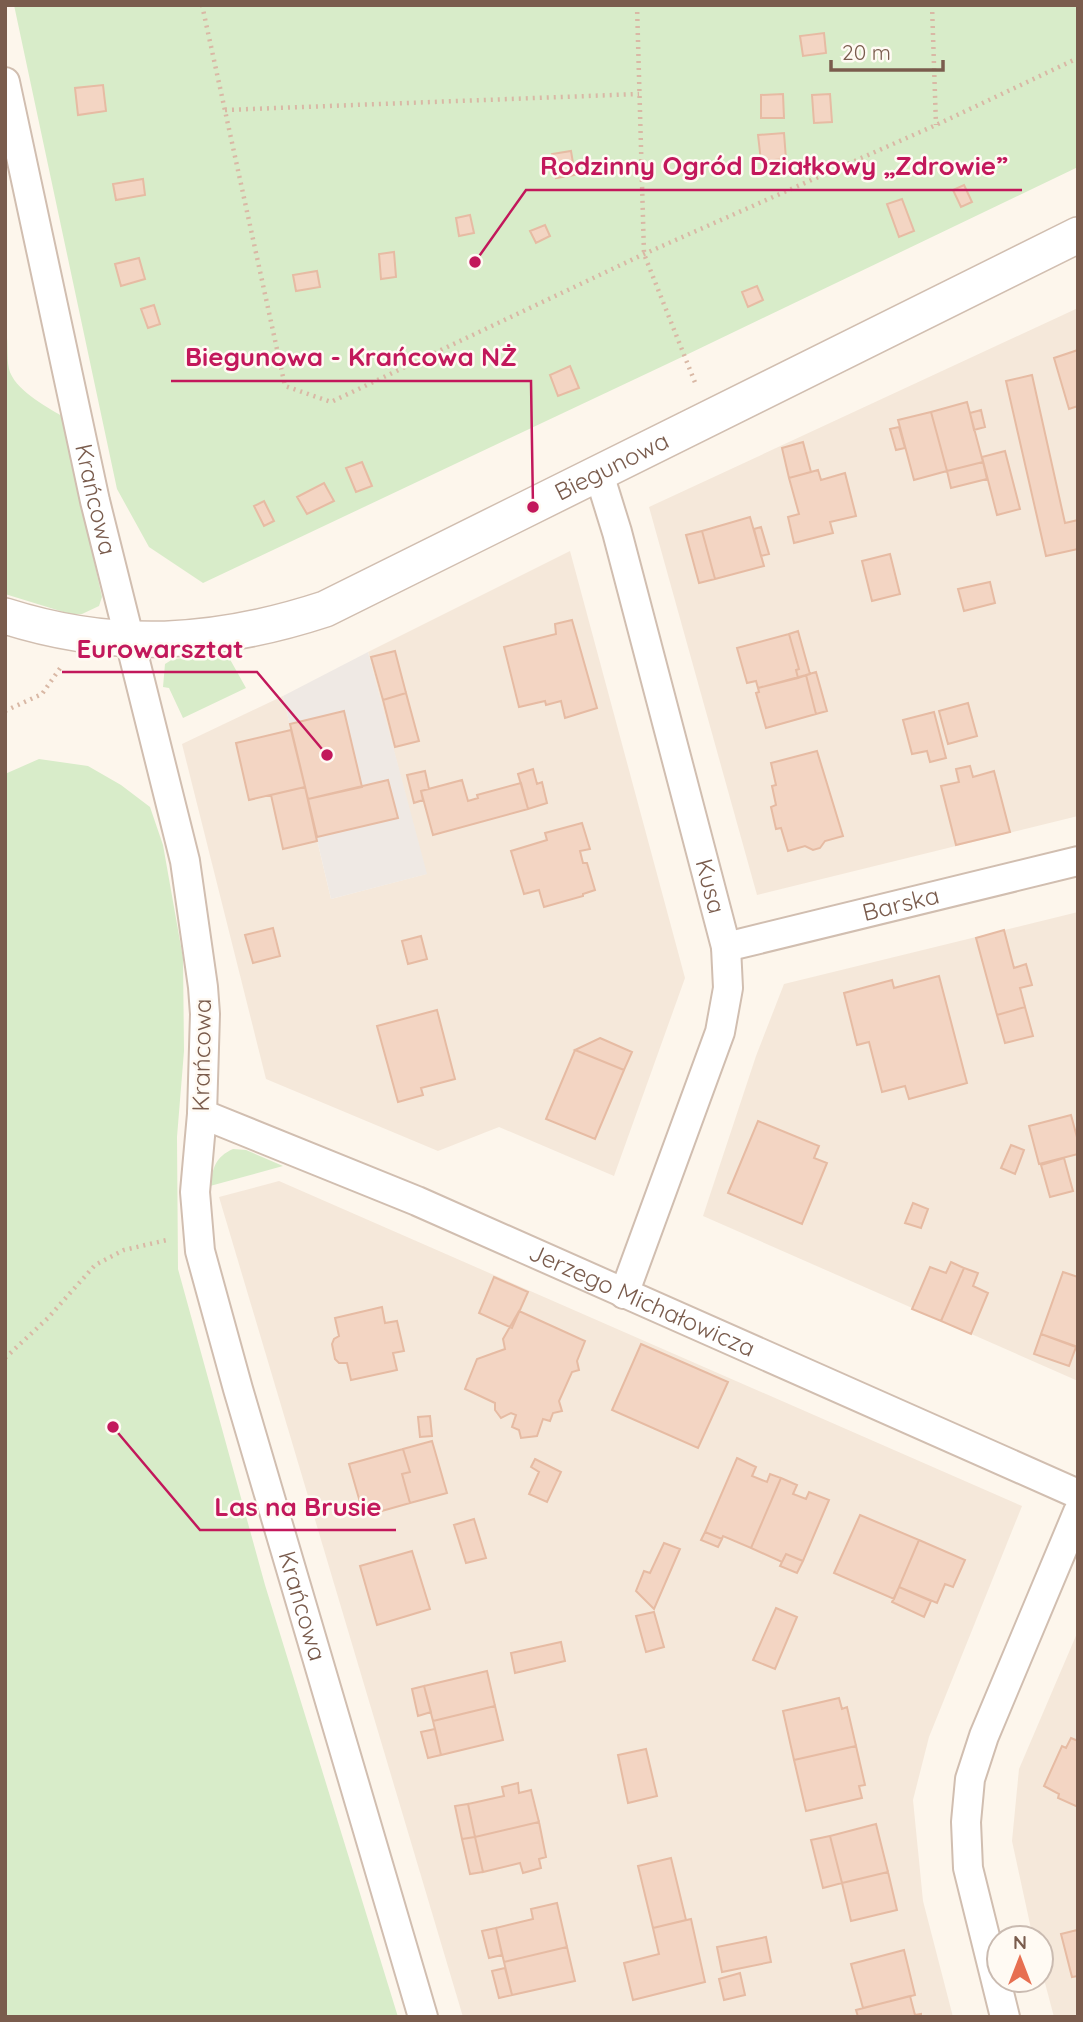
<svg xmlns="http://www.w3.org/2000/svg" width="1083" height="2022" viewBox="0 0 1083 2022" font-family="Quicksand,sans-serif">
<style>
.residential{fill:#f5e8da}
.industrial{fill:#efe9e4}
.green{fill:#d8ecc9}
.building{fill:#f3d5c3;stroke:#e6bba3;stroke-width:2}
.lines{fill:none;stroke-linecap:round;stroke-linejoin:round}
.minor-casing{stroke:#d1beb0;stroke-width:32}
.tertiary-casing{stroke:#d1beb0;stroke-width:38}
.path{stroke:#d9b8a5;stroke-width:4.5;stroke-dasharray:2 5;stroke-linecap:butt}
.minor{stroke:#fff;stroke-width:28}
.tertiary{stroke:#fff;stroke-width:35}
.labels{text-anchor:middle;stroke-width:5;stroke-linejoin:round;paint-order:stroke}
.street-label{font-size:24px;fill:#7a5c4d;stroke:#fffaf3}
.leader{fill:none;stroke:#c2185b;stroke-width:2.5}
.callout-dot{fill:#c2185b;stroke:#fffaf3;stroke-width:2.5}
.callout-label{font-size:26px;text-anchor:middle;font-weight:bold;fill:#c2185b;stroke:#fffaf3;stroke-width:5;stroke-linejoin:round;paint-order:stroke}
</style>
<rect width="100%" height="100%" fill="#fdf6ec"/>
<path class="residential" d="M1078,308V816L757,895L649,507Z
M570,551L685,978L614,1176L499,1127L438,1151L266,1079L182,744L283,696L331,899L426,874L368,652Z
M1078,912V1381L703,1216L756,1056L784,984Z
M279,1181L1022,1506L929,1737L913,1800L923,1901L953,2017H463L219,1197Z
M1078,1631V2017H1054L1041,1968V1938H1033L1012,1841L1019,1769Z"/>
<path class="industrial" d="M368,652L427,874L331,899L283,696Z"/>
<path class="green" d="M14,5H1078V167L684,356L203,583L149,547L117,489Z
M5,324C9,339 6,355 9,369C14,389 45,406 62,416L102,597L99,606L82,614H70L5,594Z
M227,654L246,688L183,718L169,688L163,687L165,664L173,659Z
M39,759L88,766L121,785L150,807L163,845L183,958L184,1051L177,1137L178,1269L265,1585L398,2017H5V774Z
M233,1149L246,1150L283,1166L210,1186C213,1168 215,1157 233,1149Z"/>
<path class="building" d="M824,33L826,53L803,56L800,36Z
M103,85L106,111L78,115L75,88Z
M783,94L784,118H761V95Z
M830,94L832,122L814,123L812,95Z
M784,133L786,159L761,161L758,135Z
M571,151L575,175L556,178L552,154Z
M143,179L145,195L116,200L113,184Z
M964,185L972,202L961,207L953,190Z
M902,199L914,231L899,237L887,204Z
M470,215L474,233L459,236L456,218Z
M545,225L550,236L536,243L530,231Z
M394,252L396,277L381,279L379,254Z
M139,258L145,279L121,286L115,264Z
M317,271L320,287L296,291L293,275Z
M757,286L763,300L748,307L742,292Z
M154,305L160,324L148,328L141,309Z
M1078,350V406L1069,409L1054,358Z
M570,366L579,388L558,396L550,375Z
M1032,375L1065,523L1078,520V549L1046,556L1006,381Z
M967,402L983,462L947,471L931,412Z
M981,410L985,427L974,430L970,413Z
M931,412L947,471L914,480L898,420Z
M899,427L905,448L896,450L890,429Z
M803,442L811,472L789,478L782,448Z
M1005,451L1020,509L997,515L982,457Z
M362,462L372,486L356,492L346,468Z
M983,462L987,479L951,488L947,471Z
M818,470L821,480L845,473L856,516L830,522L833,533L794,543L788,517L799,514L789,478Z
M324,483L334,501L307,514L297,497Z
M264,501L274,521L264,526L254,506Z
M750,517L764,566L715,579L702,531Z
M761,527L769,554L761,556L754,529Z
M702,531L715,579L699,583L686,535Z
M890,554L900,594L872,601L862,561Z
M990,582L995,603L964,611L958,589Z
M572,620L597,708L565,718L561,701L546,705L545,701L519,707L504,647L556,634L555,624Z
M798,631L810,674L798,678L796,670L799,669L789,634Z
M789,634L799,669L796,670L798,678L758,688L756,681L747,683L737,648Z
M395,651L406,693L383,700L371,657Z
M816,672L827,711L816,714L806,675Z
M806,675L816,714L766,728L756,693L759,692L758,688Z
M406,693L419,741L395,747L383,700Z
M968,703L977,736L948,744L939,711Z
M344,711L362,787L308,799L290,724Z
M934,712L946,758L930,762L927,751L912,754L903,720Z
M291,730L305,787L249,800L236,743Z
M817,751L843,836L825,841L820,848L813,850L805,846L788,851L781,828L776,829L771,807L776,805L772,786L776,785L771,763Z
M970,766L973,777L994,771L1010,832L956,845L941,786L959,782L956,769Z
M533,769L537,784L542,782L547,803L528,809L518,774Z
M425,771L429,789L421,791L423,800L414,803L407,775Z
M388,780L398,818L317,837L308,799Z
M462,780L468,801L478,798L477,795L521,783L528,809L433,835L421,791Z
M305,787L317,841L283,849L271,795Z
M582,823L590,849L580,851L583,863H587L595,890L583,894V896L544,907L539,890L524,894L511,851L547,840L545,833Z
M273,928L280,956L253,963L245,935Z
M1004,930L1014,968L1026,964L1032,985L1020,988L1025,1007L997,1015L976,938Z
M421,936L427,959L408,964L402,941Z
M939,976L967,1083L909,1099L905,1086L882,1092L869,1042L857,1045L844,993L892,980L894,988Z
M1025,1007L1033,1036L1005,1043L997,1015Z
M437,1010L455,1079L421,1088L423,1095L398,1102L377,1026Z
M600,1038L632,1052L624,1070L575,1050Z
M575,1050L624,1070L595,1139L546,1119Z
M1071,1115L1078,1141V1154L1039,1164L1029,1126Z
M758,1121L819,1146L814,1158L827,1163L802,1224L728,1193Z
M1011,1145L1024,1150L1015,1174L1001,1168Z
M1064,1158L1073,1191L1050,1197L1041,1165Z
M913,1203L928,1209L921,1228L905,1223Z
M951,1262L964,1268L941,1321L912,1309L930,1267L946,1273Z
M964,1268L978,1273L973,1286L988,1293L971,1334L941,1321Z
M1063,1272L1078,1277V1347L1041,1334Z
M494,1277L528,1292L512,1328L479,1313Z
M382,1307L385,1323L397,1321L404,1351L393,1353L397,1370L351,1380L347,1363H339L335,1359L332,1344L334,1339L339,1336L335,1318Z
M519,1311L585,1341L577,1361L579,1370L572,1372L559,1401L562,1411L553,1413L550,1421L543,1419L537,1436L521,1438L519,1430L512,1427L516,1415L511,1413L501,1418L495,1410V1403L465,1389L477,1359L505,1349L503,1339Z
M1041,1334L1076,1347L1069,1366L1034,1354Z
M641,1344L728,1382L698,1448L612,1410Z
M430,1416L432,1436L420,1437L418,1417Z
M432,1441L447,1493L410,1503L402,1474L410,1472L403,1449Z
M403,1449L410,1472L402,1474L410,1503L364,1516L349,1464Z
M737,1458L756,1467L752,1476L767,1482L770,1474L781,1478L751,1548L723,1536L722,1539L705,1532Z
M535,1459L561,1472L547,1502L529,1494L539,1472L531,1467Z
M781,1478L797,1485L793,1494L806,1499L809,1492L829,1500L803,1561L786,1554L782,1562L751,1548Z
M860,1515L919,1540L894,1599L834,1573Z
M474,1519L486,1558L466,1563L454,1525Z
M705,1532L722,1539L718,1547L701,1540Z
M919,1540L965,1560L953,1587L945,1584L937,1603L899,1587Z
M664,1543L680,1549L654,1609L636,1591L644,1571L650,1573Z
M412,1551L430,1609L377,1625L360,1566Z
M786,1554L803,1561L797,1573L780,1566Z
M899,1587L931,1601L924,1617L892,1602Z
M776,1608L797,1617L775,1669L753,1660Z
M654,1612L664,1647L646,1652L636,1616Z
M561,1642L565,1661L515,1673L511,1653Z
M487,1671L495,1706L433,1721L424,1686Z
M424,1686L431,1712L418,1716L412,1689Z
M839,1698L842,1709L847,1707L856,1746L794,1760L783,1711Z
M495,1706L503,1740L441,1755L433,1721Z
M435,1729L441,1755L428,1758L421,1732Z
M1071,1738L1078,1741V1807L1058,1798L1059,1794L1044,1786L1062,1746L1066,1748Z
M856,1746L865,1785L859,1786L862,1798L806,1811L794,1760Z
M646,1749L657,1796L628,1803L618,1755Z
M518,1783L519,1793L531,1790L539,1822L475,1837L468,1804L504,1796L502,1787Z
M468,1804L475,1837L462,1839L455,1806Z
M539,1822L546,1857L539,1859L541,1868L523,1873L520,1863L483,1872L475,1837Z
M876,1824L888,1872L842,1883L830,1836Z
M830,1836L842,1883L823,1888L811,1840Z
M475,1837L483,1872L470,1874L462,1839Z
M671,1858L686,1920L653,1928L638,1866Z
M888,1872L897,1910L851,1921L842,1883Z
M557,1903L567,1947L504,1962L496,1928L533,1919L531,1909Z
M691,1919L705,1982L633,2000L624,1963L659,1954L653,1928Z
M496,1928L502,1955L489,1958L482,1931Z
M1077,1930L1078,1976L1072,1977L1061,1934Z
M766,1937L771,1962L722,1972L717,1947Z
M567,1947L575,1981L512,1995L504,1962Z
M904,1950L915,1995L863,2008L851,1964Z
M505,1968L512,1995L499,1998L492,1971Z
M740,1973L745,1995L724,2000L719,1979Z
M910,1996L915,2015L921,2014V2017H858L856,2010Z"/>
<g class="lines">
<g class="minor-casing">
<g id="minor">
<path id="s1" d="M5,82L95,501L185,861L203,987L205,1014L202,1114L195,1192L200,1251L238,1389L423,2017"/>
<path id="s2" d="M599,474L617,532L726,947L728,988L720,1032L624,1294"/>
<path id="s3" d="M726,947L1078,861"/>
<path id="s4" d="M202,1114L417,1201L1078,1494"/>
<path d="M1005,2017L968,1868L966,1822L970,1779L984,1736L1078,1512"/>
</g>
</g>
<g class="tertiary-casing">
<g id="tertiary">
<path id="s5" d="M5,616C115,651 215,645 325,609L1078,235"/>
</g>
</g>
<path class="path" d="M202,5L285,386L331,402L644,254L936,125L1078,58
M637,5L644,254L696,385
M932,5L936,125
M225,110L639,94
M5,711L42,694L61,667
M5,1358L48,1318L95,1265L124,1250L167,1240"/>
<use href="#minor" class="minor"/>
<use href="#tertiary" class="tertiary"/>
</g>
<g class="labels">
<g class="street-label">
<text dy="8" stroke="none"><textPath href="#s5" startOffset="646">Biegunowa</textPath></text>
<text dy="8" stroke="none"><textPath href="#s1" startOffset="427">Krańcowa</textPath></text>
<text dy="8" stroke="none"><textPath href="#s2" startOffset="427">Kusa</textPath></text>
<text dy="8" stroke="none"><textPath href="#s3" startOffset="180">Barska</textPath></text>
<text transform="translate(202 1055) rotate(-89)" y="8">Krańcowa</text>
<text dy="8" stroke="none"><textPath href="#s4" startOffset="478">Jerzego Michałowicza</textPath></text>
<text dy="8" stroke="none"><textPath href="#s1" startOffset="1561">Krańcowa</textPath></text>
</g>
</g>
<path class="leader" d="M475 262L526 190H1022M533 507L531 381H171M327 755L257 672H62M113 1427L200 1530H396"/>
<g class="callout-dot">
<circle cx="475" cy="262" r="7"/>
<circle cx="533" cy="507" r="7"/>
<circle cx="327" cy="755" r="7"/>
<circle cx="113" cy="1427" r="7"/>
</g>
<g class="callout-label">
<text x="774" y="175">Rodzinny Ogród Działkowy „Zdrowie”</text>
<text x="351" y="366">Biegunowa - Krańcowa NŻ</text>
<text x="160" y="658">Eurowarsztat</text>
<text x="298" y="1516">Las na Brusie</text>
</g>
<rect width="1083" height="2022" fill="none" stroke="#7a5c4d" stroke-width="14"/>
<g transform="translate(1020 1959)"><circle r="33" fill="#fffaf3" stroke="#cabbb1" stroke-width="2"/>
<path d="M0-5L12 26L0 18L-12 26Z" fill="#e76f51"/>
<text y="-10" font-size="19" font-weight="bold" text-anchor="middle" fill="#7a5c4d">N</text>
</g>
<path d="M831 60v10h112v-10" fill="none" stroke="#7a5c4d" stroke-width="3.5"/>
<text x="842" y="60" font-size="21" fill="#7a5c4d" stroke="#fffaf3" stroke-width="5" paint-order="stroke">20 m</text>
</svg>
